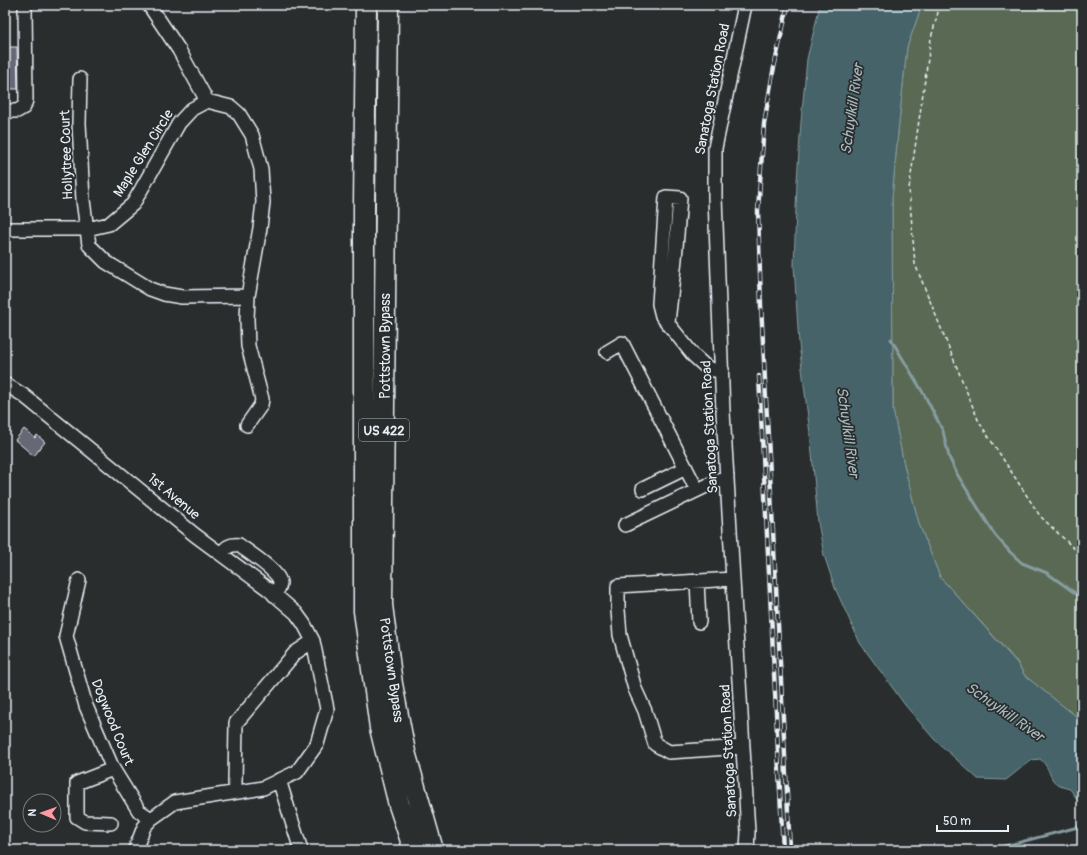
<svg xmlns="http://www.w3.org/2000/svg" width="1087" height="855" viewBox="0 0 1087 855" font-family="Pangolin,sans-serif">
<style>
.green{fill:#5a6952;stroke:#a1ada5}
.water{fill:#456367;stroke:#869ca1}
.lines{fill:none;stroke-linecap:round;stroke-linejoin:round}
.stream{stroke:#869ca1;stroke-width:3}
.building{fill:#666776;stroke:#e8f1f8}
.minor-casing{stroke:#e8f1f8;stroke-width:16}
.highway-casing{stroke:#e8f1f8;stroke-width:23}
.path{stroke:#e8f1f8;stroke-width:1.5;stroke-dasharray:4 3;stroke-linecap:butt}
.minor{stroke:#2a2d2e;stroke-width:13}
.highway{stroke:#2a2d2e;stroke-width:20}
.rail-casing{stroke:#e8f1f8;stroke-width:4.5}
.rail{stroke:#2a2d2e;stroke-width:3;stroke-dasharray:9;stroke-linecap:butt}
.labels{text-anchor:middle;stroke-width:3.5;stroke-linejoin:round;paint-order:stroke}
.shield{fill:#2a2d2e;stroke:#afb6bb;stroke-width:1}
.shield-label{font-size:13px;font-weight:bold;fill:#e8f1f8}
.street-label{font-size:14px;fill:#e8f1f8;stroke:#2a2d2e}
.water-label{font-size:15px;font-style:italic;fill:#a7b8be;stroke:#2a2d2e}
</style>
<rect width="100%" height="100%" fill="#2a2d2e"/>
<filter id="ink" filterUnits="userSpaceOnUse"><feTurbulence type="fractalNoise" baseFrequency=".025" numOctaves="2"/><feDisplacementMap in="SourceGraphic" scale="8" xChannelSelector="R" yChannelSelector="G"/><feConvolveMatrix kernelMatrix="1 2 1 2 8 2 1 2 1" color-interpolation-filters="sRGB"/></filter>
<g filter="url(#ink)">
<path class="green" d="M922,5H1082V721L1025,676L1017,662L940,577L919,524L904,465L893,410L892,198L898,132L907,47Z"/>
<path class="water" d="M820,5H922L907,47L898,132L892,198L893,410L904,465L919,524L940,577L1017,663L1025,676L1082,721V806L1070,789C1045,784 1055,772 1040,759L1031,760L1006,780L978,779L934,739L905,705L860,643L835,588L824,555L818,522L811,442L799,344L794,265L797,181L801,122L807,59Z"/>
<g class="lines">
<path class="stream" d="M891,339L925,396L943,431L949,457L957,474L995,535L1010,552L1022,563L1047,573L1082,598
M998,850L1005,846L1082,826"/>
</g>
<path class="building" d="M5,47H17L18,89H5Z
M24,429L35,438L37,435L45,442L34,456L15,440Z"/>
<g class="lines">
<g class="minor-casing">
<path id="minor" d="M149,5L179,50L207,101
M745,5L715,148V197L723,412L748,832L747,850
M80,79L79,123L83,200L89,245L106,262L150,289L164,294L182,297L248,296
M5,111H17L24,107L26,100L25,5
M5,229H87L109,224L133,204L179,123L192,109L207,101L231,107L239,114L252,135L261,169L263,202L260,228L248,296L247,319L248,346L262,399L261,405L247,425
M668,322L675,259L680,198L666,197L659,304L662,316L694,356L705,366L713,370L722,369
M607,352L622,343L697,490
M5,384L23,395L195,535L268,589L296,613L304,624L313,641L327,709L317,744L297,772L263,788L175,802L151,819L144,827L135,850
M643,489L686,468
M625,525L727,476
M221,554C226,547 230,544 239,545C248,552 280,572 280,583C280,588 277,591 274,595
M733,579L618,586V610L620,635L635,689L645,711L655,744L669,752L743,747
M79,580L66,636L86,706L113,769L139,811L151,819
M697,581L699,622
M279,780L301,850
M235,784L236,723L295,653L313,641
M111,823L85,822L77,817V783L113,769"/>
</g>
<g class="highway-casing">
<path id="highway" d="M366,5L364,208V611L380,728L399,805L414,850
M388,5L382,605L392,684L405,752L433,850"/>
</g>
<path class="path" d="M940,5L931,38L909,189L915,264L979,422L1040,516L1082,556"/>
<use href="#minor" class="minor"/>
<use href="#highway" class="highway"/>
<g class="rail-casing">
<path id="rail" d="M788,5L773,72L764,124L758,211L761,305L790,850
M759,376L783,850"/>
</g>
<use href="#rail" class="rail"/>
</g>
</g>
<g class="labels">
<rect class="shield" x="359" y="419" width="50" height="22" rx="3"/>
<g class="shield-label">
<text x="384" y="435">US 422</text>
</g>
<g class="street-label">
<text transform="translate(712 89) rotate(-79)" y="5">Sanatoga Station Road</text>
<text transform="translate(143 153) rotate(-58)" y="5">Maple Glen Circle</text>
<text transform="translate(66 155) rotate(-92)" y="5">Hollytree Court</text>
<text transform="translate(385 346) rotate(-90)" y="5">Pottstown Bypass</text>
<text transform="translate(709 427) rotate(-93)" y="5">Sanatoga Station Road</text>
<text transform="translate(174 496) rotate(40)" y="5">1st Avenue</text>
<text transform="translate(392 670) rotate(82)" y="5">Pottstown Bypass</text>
<text transform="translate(113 722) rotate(68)" y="5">Dogwood Court</text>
<text transform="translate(728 751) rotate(-93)" y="5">Sanatoga Station Road</text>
</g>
<g class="water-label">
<text transform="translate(852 109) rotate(-82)" y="5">Schuylkill River</text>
<text transform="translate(848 432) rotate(82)" y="5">Schuylkill River</text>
<text transform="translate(1005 712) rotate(35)" y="5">Schuylkill River</text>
</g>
</g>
<rect width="1087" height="855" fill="none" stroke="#2a2d2e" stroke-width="20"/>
<rect x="10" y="10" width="1067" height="835" fill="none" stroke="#e8f1f8" stroke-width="1.5" filter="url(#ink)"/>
<g transform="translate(42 813) rotate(272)"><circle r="19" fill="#2a2d2e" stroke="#767b7f"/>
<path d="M0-3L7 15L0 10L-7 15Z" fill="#ff9aa2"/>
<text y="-6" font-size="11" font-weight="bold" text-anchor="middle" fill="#e8f1f8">N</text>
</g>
<path d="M937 825v6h71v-6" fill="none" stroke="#e8f1f8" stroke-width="2"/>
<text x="943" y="825" font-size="12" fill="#e8f1f8" stroke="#2a2d2e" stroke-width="3" paint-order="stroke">50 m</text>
</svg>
